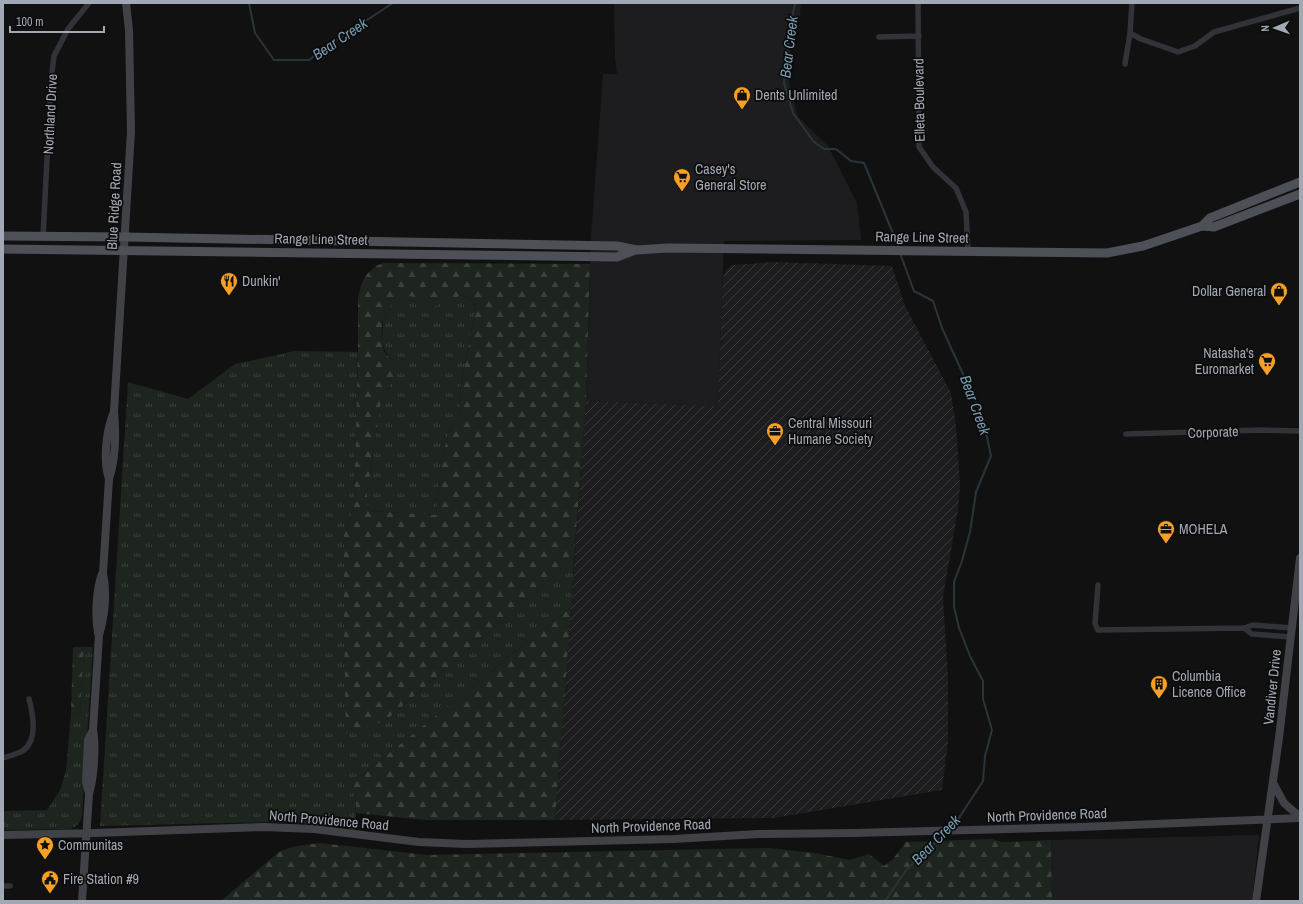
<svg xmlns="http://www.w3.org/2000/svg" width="1303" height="904" viewBox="0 0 1303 904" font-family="'Archivo Narrow',sans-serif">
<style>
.built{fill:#1d1d1f}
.industrial{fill:url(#industrial-furrows)}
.grass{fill:url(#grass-tufts)}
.forest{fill:url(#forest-firs);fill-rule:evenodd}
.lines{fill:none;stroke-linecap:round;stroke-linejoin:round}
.stream{stroke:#2a353b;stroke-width:2}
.street{stroke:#323338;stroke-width:5.5}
.secondary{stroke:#404248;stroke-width:8}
.primary{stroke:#4e5057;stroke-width:9}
.labels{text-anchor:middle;stroke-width:3.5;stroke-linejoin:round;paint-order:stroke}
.poi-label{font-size:14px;fill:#a2a8b4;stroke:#0c0c0d;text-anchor:start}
.street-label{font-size:14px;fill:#a2a8b4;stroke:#0c0c0d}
.water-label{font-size:15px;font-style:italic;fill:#779ab0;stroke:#0c0c0d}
</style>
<defs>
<pattern id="industrial-furrows" width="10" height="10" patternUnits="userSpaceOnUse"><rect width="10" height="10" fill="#1d1d1f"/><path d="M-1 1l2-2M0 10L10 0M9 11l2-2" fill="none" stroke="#3b3b3d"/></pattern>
<pattern id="grass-tufts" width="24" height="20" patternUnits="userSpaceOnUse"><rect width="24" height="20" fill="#1d251e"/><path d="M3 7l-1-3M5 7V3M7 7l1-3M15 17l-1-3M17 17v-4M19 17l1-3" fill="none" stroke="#3b423c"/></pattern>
<pattern id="forest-firs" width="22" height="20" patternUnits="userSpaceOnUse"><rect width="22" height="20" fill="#1d251e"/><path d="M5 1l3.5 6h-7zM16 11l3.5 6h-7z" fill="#3b423c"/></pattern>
</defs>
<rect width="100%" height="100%" fill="#111112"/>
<path class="built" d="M614,3H801L800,16L787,63L790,88L798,117L828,146L857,203L861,240L724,241L718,406L586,401L591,236L603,74H617L615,57Z
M1259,835L1252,901H1052L1051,840Z"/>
<path class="industrial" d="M773,262L892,266L905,306L951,393L956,426L960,485L958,510L943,597L948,677V741L942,790L774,818L555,820L586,401L718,406L722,297L723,278L726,269L732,265Z"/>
<path class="grass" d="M461,295L470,298L476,307L459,395L461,411L459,419L450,428L442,457L436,515L369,511L367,504V494L382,393L390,386L393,360L386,353L382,343L383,319L387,311L397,298C414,295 419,296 433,306L453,299Z
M295,351L358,352L354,507L344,535L385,721L574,558L571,607L352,783L356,805L355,831L337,825L270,822L100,826L128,382L188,399L235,364Z
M84,647H93L82,815C80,823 78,826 70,829L3,830V811L47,810L60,790L66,771L71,715L80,713Z"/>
<path class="forest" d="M383,263L590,264L586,401L574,558L385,721L346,733L344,626V535L354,507L358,352V298L362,282L368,273L376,266ZM461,295L470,298L476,307L459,396L461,411L459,419L450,428L442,457L436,515L369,511L367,504V494L382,394C389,387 400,376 396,364C394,359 388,357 385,353C381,345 381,327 383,319C386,311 393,304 398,298C414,295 419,296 433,306L453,299Z
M571,607L555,820H425L356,813V805L352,783Z
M73,647H84L80,713L71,715Z
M992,839L1002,842L1051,840L1052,901H221L280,851L296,846L320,843L427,855L770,848L814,853L850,860L869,854L884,866L893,859L906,842Z"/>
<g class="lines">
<path class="stream" d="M249,3L255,33L274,60H309L341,37L393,3
M795,3L790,28L784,83L793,113L814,142L824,149H836L851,161L864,163L899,248
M900,253L914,291L933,301L942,328L983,418L991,456L976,492L970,532L962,561L954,582V607L959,628L970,656L983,681V699L992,730L985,756L983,781L957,821L950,828
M885,901L907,869L945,833"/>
<path class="street" d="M918,3L919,147L933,167L956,188L966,212L968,252
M1130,33L1141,39L1178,52L1195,46L1214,32L1300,8
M879,37L919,36
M1125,64L1130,33L1132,3
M43,237L51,80L54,56L68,29L89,3
M1126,434L1262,430L1300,431
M1098,585L1095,624L1098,630L1244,628L1253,625L1292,628
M1244,628L1252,634L1291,637
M3,758C10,756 18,754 24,750C38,739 33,714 29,699
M3,886H10"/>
<path class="secondary" d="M109,479C103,461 106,432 113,414
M98,633C95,617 96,590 102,574
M1273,783L1284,803L1300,817
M89,793L86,782L88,740L93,730
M3,835L95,833L264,827L314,829L419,842L466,844L674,839L758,834L853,833L1081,827L1300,818
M82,901L89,794C94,778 96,746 93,730L99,635C105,616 107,592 103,573L109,479C116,458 116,433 114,411L131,132L129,30L126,3
M1256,901L1279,738L1300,558"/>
<path class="primary" d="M1202,226L1210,218L1300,182
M3,236L125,237L617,246L637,250L668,248L1107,253L1143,246L1202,226L1214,227L1300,194
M3,249L617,257L635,250"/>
</g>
<defs>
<g id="shop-pin" transform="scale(0.9)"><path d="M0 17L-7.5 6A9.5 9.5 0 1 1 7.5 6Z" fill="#f6a125" stroke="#0c0c0d"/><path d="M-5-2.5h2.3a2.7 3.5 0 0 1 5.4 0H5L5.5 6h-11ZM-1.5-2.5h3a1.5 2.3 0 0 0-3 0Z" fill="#111"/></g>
<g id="supermarket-pin" transform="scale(0.9)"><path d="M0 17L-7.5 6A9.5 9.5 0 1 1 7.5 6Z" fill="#f6a125" stroke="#0c0c0d"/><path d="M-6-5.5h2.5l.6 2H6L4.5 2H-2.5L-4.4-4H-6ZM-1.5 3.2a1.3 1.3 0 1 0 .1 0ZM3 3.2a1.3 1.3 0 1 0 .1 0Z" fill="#111"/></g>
<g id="restaurant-pin" transform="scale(0.9)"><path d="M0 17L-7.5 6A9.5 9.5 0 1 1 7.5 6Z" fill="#f6a125" stroke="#0c0c0d"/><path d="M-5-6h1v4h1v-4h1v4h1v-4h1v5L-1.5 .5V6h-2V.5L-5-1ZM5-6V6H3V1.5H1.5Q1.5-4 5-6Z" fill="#111"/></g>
<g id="office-pin" transform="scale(0.9)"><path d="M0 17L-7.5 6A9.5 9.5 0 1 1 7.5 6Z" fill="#f6a125" stroke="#0c0c0d"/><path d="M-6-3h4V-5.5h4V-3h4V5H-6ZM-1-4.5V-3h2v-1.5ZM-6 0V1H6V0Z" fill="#111"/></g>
<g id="building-pin" transform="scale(0.9)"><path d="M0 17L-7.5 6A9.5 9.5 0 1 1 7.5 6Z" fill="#f6a125" stroke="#0c0c0d"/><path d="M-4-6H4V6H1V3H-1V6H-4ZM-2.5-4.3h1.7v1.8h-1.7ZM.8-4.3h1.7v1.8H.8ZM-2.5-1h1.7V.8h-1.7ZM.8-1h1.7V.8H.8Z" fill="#111"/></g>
<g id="sight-pin" transform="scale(0.9)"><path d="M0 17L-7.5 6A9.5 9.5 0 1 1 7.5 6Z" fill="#f6a125" stroke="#0c0c0d"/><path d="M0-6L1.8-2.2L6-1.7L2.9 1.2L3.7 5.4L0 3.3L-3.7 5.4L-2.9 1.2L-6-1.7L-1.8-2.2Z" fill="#111"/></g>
<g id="civic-pin" transform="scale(0.9)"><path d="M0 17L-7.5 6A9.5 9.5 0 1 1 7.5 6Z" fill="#f6a125" stroke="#0c0c0d"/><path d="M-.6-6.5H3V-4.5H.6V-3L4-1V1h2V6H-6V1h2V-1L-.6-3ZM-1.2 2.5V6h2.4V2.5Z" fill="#111"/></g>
</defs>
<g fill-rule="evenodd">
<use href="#shop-pin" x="742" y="95"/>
<use href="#supermarket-pin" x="682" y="177"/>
<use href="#restaurant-pin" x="229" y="281"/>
<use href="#shop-pin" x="1279" y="291"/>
<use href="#supermarket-pin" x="1267" y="361"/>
<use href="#office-pin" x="775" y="431"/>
<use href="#office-pin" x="1166" y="529"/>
<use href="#building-pin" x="1159" y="684"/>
<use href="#sight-pin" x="45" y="845"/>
<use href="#civic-pin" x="50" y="879"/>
</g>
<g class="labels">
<g class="poi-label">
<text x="755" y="100">Dents Unlimited</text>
<text x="695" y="174">Casey's<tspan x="695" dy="16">General Store</tspan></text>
<text x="242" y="286">Dunkin'</text>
<text x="1266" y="296" text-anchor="end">Dollar General</text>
<text x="1254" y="358" text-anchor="end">Natasha's<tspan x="1254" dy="16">Euromarket</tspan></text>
<text x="788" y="428">Central Missouri<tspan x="788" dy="16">Humane Society</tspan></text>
<text x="1179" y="534">MOHELA</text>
<text x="1172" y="681">Columbia<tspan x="1172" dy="16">Licence Office</tspan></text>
<text x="58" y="850">Communitas</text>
<text x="63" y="884">Fire Station #9</text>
</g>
<g class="street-label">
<text transform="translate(919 100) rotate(-91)" y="5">Elleta Boulevard</text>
<text transform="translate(50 114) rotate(-87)" y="5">Northland Drive</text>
<text transform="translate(114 206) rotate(-87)" y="5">Blue Ridge Road</text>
<text transform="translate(922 237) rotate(1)" y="5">Range Line Street</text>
<text transform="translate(321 239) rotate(1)" y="5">Range Line Street</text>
<text transform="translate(1213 432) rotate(-2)" y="5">Corporate</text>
<text transform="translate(1272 687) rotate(-84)" y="5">Vandiver Drive</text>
<text transform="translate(1047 815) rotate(-2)" y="5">North Providence Road</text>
<text transform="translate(329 820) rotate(5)" y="5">North Providence Road</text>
<text transform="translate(651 826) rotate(-2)" y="5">North Providence Road</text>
</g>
<g class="water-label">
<text transform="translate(340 39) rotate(-34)" y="5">Bear Creek</text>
<text transform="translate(789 47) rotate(-83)" y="5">Bear Creek</text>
<text transform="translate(975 405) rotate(70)" y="5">Bear Creek</text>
<text transform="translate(936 840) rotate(-46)" y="5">Bear Creek</text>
</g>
</g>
<rect width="1303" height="904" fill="none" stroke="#a2a8b4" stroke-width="8"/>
<g transform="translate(1275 28) rotate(268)" stroke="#0c0c0d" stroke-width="3" paint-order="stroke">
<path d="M0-3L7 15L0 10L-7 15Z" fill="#a2a8b4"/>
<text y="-6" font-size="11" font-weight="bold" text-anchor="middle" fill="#a2a8b4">N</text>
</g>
<path d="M10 26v6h94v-6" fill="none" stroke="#a2a8b4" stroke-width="2"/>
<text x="16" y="26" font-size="12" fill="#a2a8b4" stroke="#0c0c0d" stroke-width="3" paint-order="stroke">100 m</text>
</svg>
